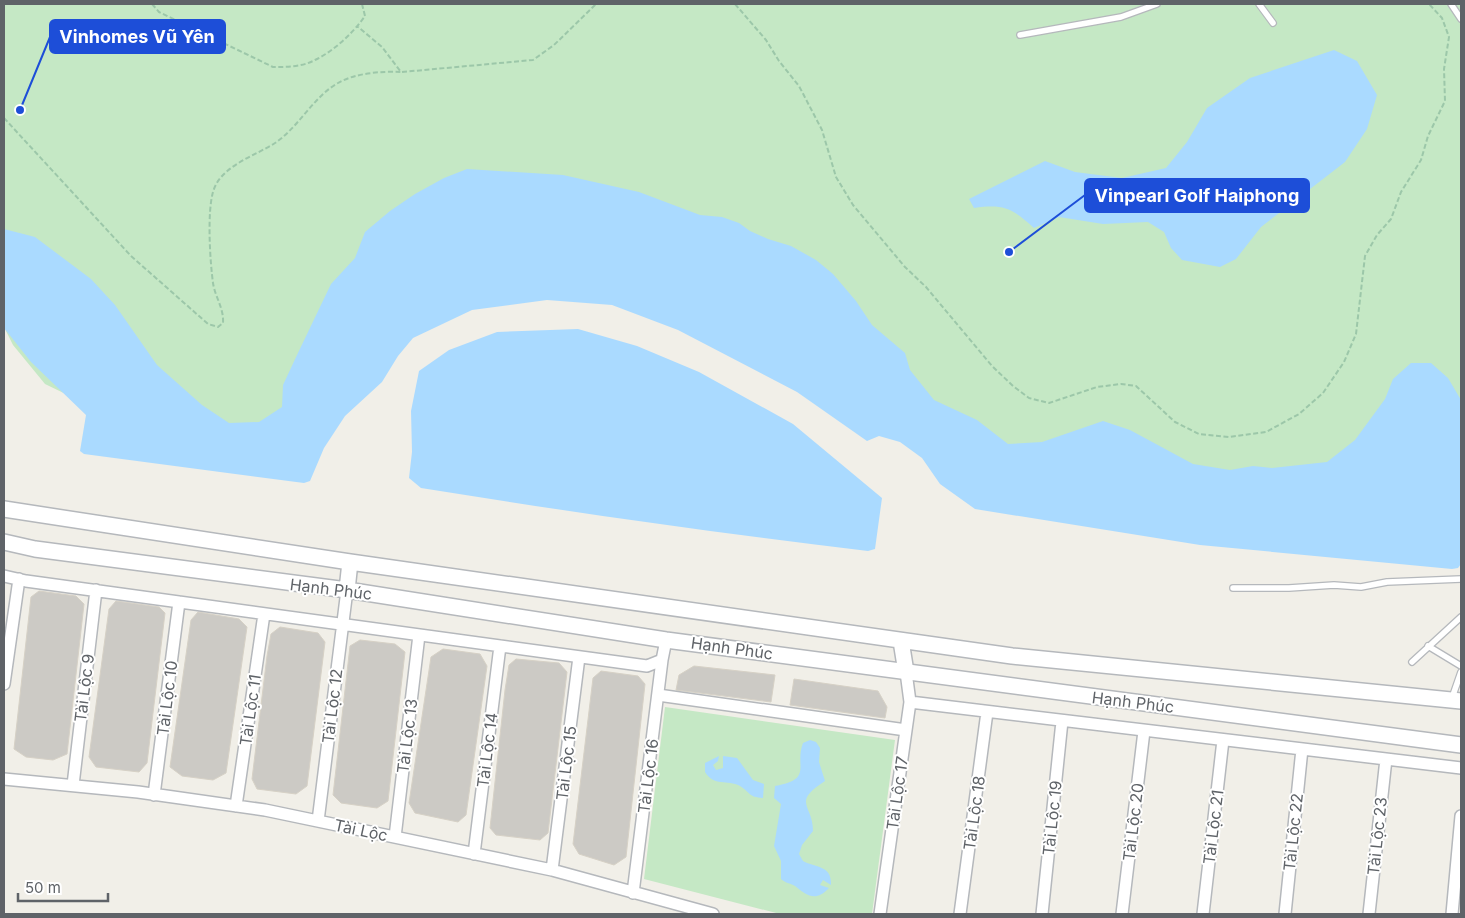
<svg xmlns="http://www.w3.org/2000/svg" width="1465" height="918" viewBox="0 0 1465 918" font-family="Inter,sans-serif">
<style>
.green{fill:#c5e8c5}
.water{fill:#aadaff}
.building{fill:#cccac5;stroke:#d6d1c6}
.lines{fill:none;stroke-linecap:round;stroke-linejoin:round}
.service-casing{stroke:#b5b8bc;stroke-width:8}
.minor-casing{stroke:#b5b8bc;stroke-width:14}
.tertiary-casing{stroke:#b5b8bc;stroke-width:18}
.path{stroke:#9cc7a9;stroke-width:2;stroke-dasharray:5 2.5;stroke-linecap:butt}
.service{stroke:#fff;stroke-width:5.5}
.minor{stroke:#fff;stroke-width:11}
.tertiary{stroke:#fff;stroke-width:15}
.labels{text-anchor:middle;stroke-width:4;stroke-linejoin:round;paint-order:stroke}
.street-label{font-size:16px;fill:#5f6368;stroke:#fff}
.leader{fill:none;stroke:#1d4ed8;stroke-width:2}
.callout-dot{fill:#1d4ed8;stroke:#fff;stroke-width:2}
.callout{fill:#1d4ed8;stroke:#1d4ed8;stroke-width:2}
.callout-label{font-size:18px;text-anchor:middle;font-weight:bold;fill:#fff}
</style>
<rect width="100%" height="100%" fill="#f1efe8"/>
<path class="green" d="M4,4H1461V481L1028,468L891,394L493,257L257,445L78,400L45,384L13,345L4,327Z
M665,707L895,740L872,914H780L644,879Z"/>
<path class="water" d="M1334,50L1357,61L1377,95L1367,129L1345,162L1261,227L1236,259L1220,267L1182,260L1171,248L1164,232L1148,222L1103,224L1059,217L1034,228C1012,208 1004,204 974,208L969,199L1045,161L1075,172L1122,178L1166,168L1187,142L1207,108L1250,78Z
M467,169L563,175L639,192L700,215L722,217L739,223L750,231L768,239L791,246L816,260L833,274L856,301L872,325L905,353L910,370L934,400L977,420L1008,444L1042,442L1103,421L1130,430L1193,464L1230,470L1253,466L1272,468L1327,462L1355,440L1385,399L1393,379L1411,363H1431L1448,378L1461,400V564L1458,568L1452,569L1200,545L975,509L940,484L922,458L900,442L879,436L867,441L797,392L678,330L612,305L547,300L472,310L413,338L398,356L382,382L345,416L324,448L310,481L304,483L84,454L80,451L86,415L31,362L4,328V229L35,237L91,279L115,305L157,365L202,405L229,423L259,422L282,407L283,385L297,355L331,284L355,258L365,232L390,211L415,194L444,178Z
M578,329L637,346L699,372L793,424L882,498L875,549L868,551C718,533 569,512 421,488L409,478L412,452L411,411L419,371L449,350L497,332Z
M810,740L816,742L820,748L819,762L825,781C791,803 813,804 813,831L802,845L799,854L803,861C816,868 832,865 831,885L823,880L820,885L829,888C816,902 807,896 795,886C790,883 785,883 781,879V861L774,846L781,804L774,798L775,786C814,779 794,766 803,743Z
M719,756L718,761L713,765L716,770L723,768V756L737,758L753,780L764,784L763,798C748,797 751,793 740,786C727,779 714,787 705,772V763Z"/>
<path class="building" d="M39,591L76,596L84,604L67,754L53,760L26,757L14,749L31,597Z
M116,601L159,607L165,613L147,763L139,772L96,767L89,757L109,609Z
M198,612L239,619L247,627L226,773L213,780L182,776L170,767L191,620Z
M280,627L318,633L325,642L307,786L296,794L257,789L252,779L267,656L271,634Z
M360,640L395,644L405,652L388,801L377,808L341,803L333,795L350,646Z
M443,649L480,654L487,666L466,815L458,822L415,813L409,803L431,657Z
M516,659L559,663L567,672L548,833L540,840L496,835L490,828L505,690L509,665Z
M694,666L775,675L771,702L676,690L679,675Z
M601,671L638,676L645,684L626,857L614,865L579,854L573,844L593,678Z
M794,679L878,691L887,707L885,718L790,705Z"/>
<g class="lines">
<g class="service-casing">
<path id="service" d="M1259,4L1273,23
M1451,4L1461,19
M1020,35L1121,17L1157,4
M1233,588H1289L1334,585L1361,587L1387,582L1461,579
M1428,646L1461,666
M1412,662L1461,617
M1452,698L1461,672"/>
</g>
<g class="minor-casing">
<path id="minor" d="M4,576L26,581L647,666L662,660L666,640
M4,684L19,579
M658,695L906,730
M910,702L1461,768
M4,779L138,792L265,810L552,870L713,914
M73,785L96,590
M154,795L179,602
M236,806L264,614
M318,821L347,590
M395,837L419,635
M474,854L500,646
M552,870L579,657
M633,893L662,660
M880,914L910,702L906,672
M960,914L987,712
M1042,914L1062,721
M1122,914L1144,731
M1203,914L1223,740
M1285,914L1302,749
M1369,914L1386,759
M1452,914L1461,816"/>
</g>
<g class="tertiary-casing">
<path id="tertiary" d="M4,509L350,562L1012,656L1461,701
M4,542L35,549L347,590L666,640L1461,745
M347,590L350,562
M901,641L906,672"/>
</g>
<path class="path" d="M152,4L159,12L273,67C287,67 302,67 315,60C334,51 353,33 365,16L362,4
M735,4L766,40L779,61L799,86L822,130L836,177L853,205L905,267L926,287L992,366L1013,386L1029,398L1049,403L1097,387L1121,384L1136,386L1175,422L1199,434L1229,437L1266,432L1299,414L1323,393L1344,362L1356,334L1365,256L1377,235L1391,219L1401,192L1421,160L1428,136L1445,101L1444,69L1449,37L1442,18L1429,4
M402,72L533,60L554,45L596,4
M4,118L131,256L208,324L218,327L223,323C224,308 215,297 213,283C210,261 207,213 213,192C220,166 255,156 275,143C299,127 313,97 338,83C355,73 382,71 401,72L382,47L357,26"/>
<use href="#service" class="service"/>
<use href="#minor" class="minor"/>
<use href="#tertiary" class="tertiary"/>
</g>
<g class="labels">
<g class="street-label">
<text transform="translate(331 589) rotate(7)" y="6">Hạnh Phúc</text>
<text transform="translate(732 648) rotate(8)" y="6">Hạnh Phúc</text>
<text transform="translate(84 688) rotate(-83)" y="6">Tài Lộc 9</text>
<text transform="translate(167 698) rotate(-83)" y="6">Tài Lộc 10</text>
<text transform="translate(1133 702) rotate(7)" y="6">Hạnh Phúc</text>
<text transform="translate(332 706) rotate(-83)" y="6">Tài Lộc 12</text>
<text transform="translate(250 710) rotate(-82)" y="6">Tài Lộc 11</text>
<text transform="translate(407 736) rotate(-83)" y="6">Tài Lộc 13</text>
<text transform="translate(487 750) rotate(-83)" y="6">Tài Lộc 14</text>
<text transform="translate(566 763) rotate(-83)" y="6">Tài Lộc 15</text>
<text transform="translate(648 776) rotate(-83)" y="6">Tài Lộc 16</text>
<text transform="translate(897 793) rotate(-82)" y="6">Tài Lộc 17</text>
<text transform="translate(974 813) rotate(-82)" y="6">Tài Lộc 18</text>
<text transform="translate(1052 818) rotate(-84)" y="6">Tài Lộc 19</text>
<text transform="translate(1133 822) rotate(-83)" y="6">Tài Lộc 20</text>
<text transform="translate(1213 827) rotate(-83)" y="6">Tài Lộc 21</text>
<text transform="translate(361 830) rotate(12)" y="6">Tài Lộc</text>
<text transform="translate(1293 832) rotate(-84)" y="6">Tài Lộc 22</text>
<text transform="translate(1377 836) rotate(-84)" y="6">Tài Lộc 23</text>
</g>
</g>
<path class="leader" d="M20 110L50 37M1009 252L1085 195"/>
<g class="callout-dot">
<circle cx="20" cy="110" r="5"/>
<circle cx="1009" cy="252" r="5"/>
</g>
<g class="callout">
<rect x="50" y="20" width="175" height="33" rx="5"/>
<rect x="1085" y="179" width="224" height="33" rx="5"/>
</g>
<g class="callout-label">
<text x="137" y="43">Vinhomes Vũ Yên</text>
<text x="1197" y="202">Vinpearl Golf Haiphong</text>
</g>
<rect width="1465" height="918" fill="none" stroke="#5f6368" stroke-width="10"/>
<path d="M18 893v8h90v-8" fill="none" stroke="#5f6368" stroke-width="2.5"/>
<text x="25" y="893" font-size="15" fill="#5f6368" stroke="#ffffff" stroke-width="4" paint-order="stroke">50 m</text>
</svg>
